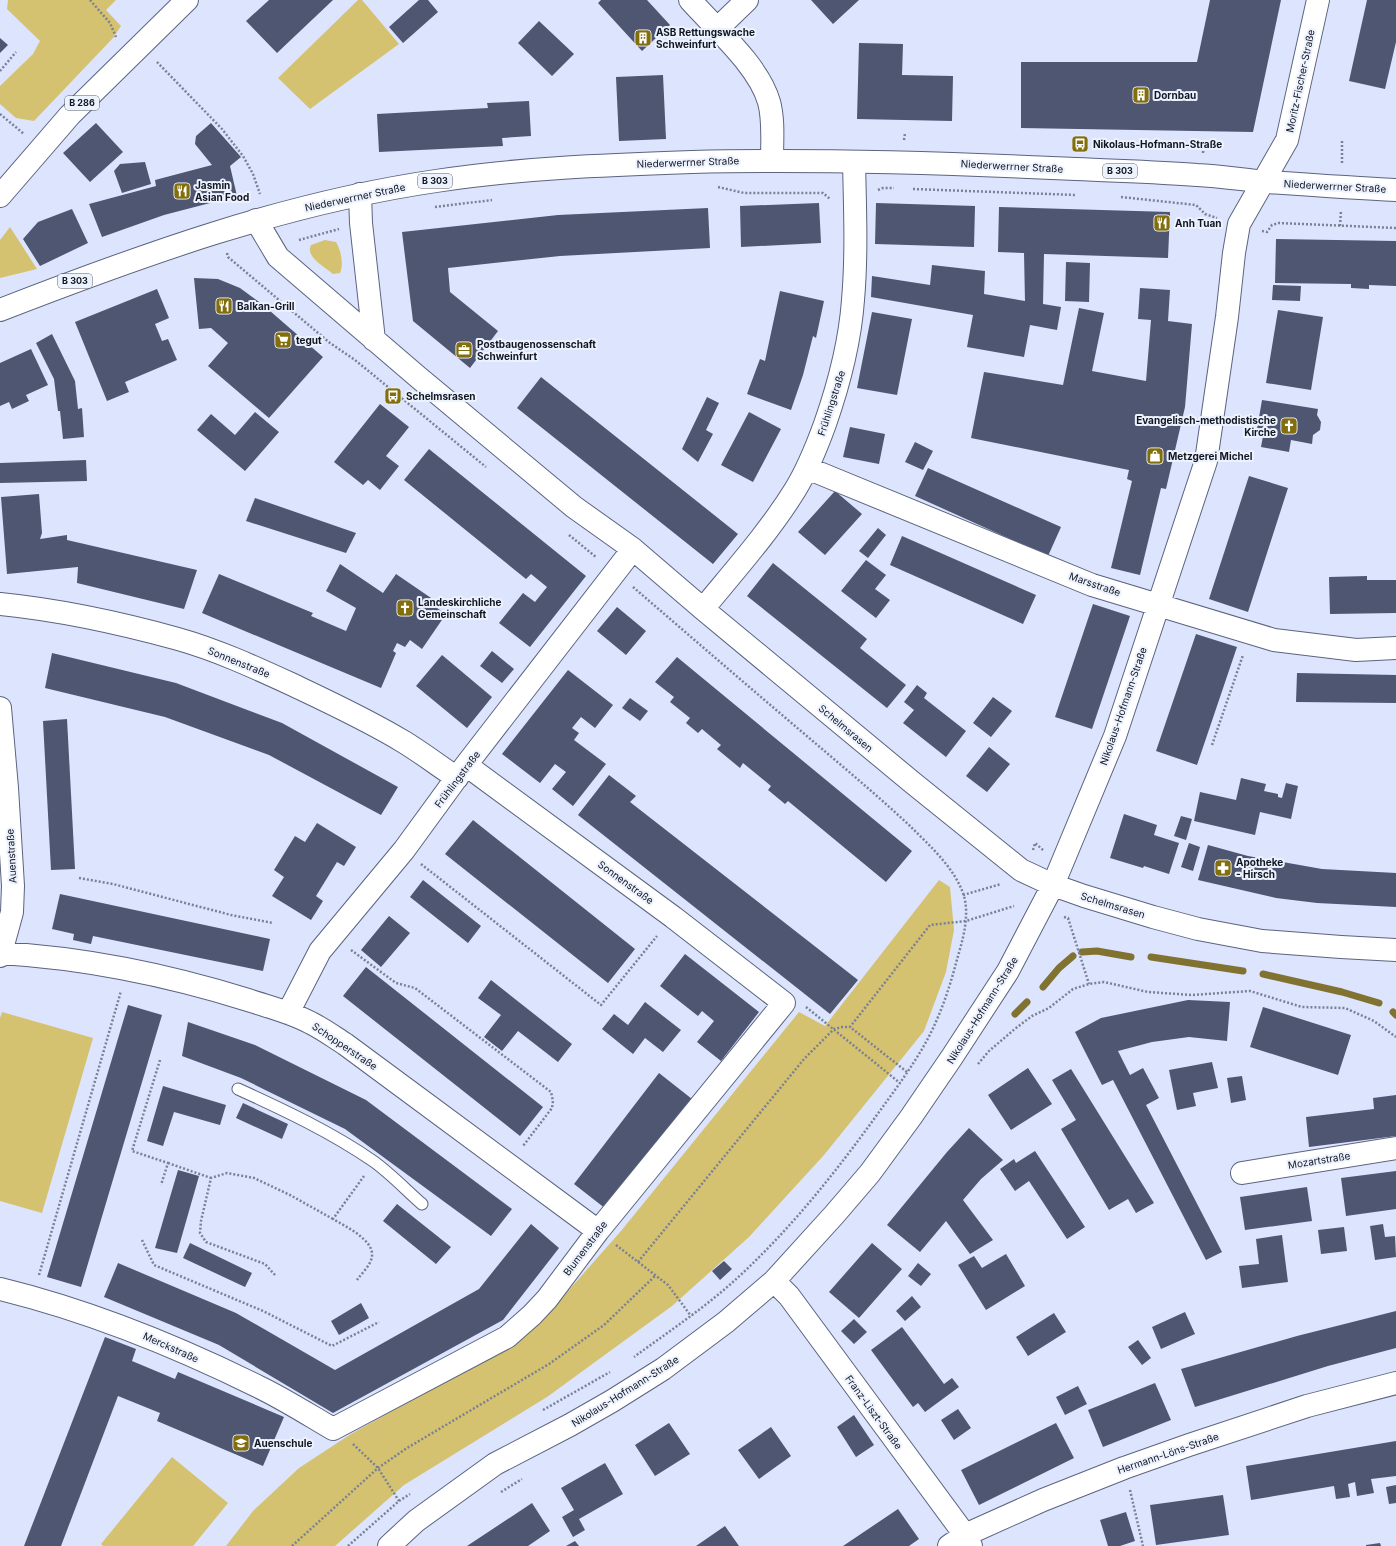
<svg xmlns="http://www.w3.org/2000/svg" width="1396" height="1546" viewBox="0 0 1396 1546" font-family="Inter,sans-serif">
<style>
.green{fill:#d5c270}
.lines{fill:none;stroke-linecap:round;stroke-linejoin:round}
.stream{stroke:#817232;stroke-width:7}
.building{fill:#4f5671}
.service-casing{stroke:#5b647f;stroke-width:13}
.minor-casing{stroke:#5b647f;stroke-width:24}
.primary-casing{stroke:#5b647f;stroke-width:24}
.path{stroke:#7b8194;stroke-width:2.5;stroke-dasharray:2 2;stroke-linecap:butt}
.service{stroke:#fff;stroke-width:11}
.minor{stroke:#fff;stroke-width:22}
.primary{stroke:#fff;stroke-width:22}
.labels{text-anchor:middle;stroke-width:4;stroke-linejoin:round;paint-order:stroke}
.shield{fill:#edf2ff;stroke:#545864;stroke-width:1}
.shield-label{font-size:9px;font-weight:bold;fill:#121621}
.poi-label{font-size:10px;font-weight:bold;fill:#121621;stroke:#edf2ff;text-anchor:start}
.street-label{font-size:10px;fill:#121621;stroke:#edf2ff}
</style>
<rect width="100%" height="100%" fill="#dce4fe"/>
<path class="green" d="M8,0H116L106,10L121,26L113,38L34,121L16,118L0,104V86L33,54L40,41L7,9Z
M358,0H362L399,44L310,109L278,78Z
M10,227L37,269L0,278V240Z
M325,240L336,242C341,250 344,265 340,273L333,274C325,267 305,257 311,245Z
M939,880L950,887L954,930L946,972L924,1031L824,1155L749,1237L672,1306L547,1397L404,1485L335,1546H226L253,1511L299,1468L351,1434L510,1345L553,1308L621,1231L799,1012L825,1026Z
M2,1012L93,1038L42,1213L0,1201V1018Z
M172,1457L228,1503L193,1546H103L101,1544Z"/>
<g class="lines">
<path class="stream" d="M1082,952L1097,951L1131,957
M1151,957L1243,971
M1263,974L1342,992L1379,1003
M1043,987L1059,968L1073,956
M1393,1012L1396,1015
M1015,1014L1027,1002"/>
</g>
<path class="building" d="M269,0H333L277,53L246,21Z
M419,0H428L438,12L403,43L389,27Z
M601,0H647L670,25L642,51L598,3Z
M811,0H859L833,24Z
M1210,0H1281L1253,132L1021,128V62H1197Z
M1367,0H1396V42L1385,89L1349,81Z
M539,21L574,54L552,76L518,43Z
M0,38L8,45L0,53Z
M859,43L903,44L902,75L953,76L952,121L857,119Z
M663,75L666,139L619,141L616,77Z
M529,101L531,136L502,138L503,146L379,152L377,114L488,108L487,103Z
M96,123L123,152L90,182L63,153Z
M211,123L241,157L230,166L237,196L164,215L102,237L89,204L156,186L155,180L212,165L195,144L196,136Z
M145,162L151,184L122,193L114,171L120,164Z
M819,203L821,243L741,247L740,206Z
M876,203L975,206L974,247L875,244Z
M999,207L1170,212L1168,258L1044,254L1043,304L1061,307L1057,330L1030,325L1024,357L967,347L973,315L871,297L872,276L930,285L932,265L985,271L984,294L1025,301L1024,253L998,252Z
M708,208L710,248L560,256L448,268L450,292L498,331L470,368L413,321L402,232L558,215Z
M72,209L88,243L40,266L23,239L38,222Z
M1276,239L1396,241V286L1369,285V289L1351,288V284L1275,283Z
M1066,262L1090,263L1089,302L1065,301Z
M194,278L218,279L240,288L262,304L323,357L269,418L208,366L228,343L211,328L199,329Z
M1273,285L1301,286L1300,301L1272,300Z
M1140,288L1170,290L1168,321L1192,324L1185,407L1166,489L1161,488L1140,575L1111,568L1132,481L1127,479L1129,470L971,438L984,372L1063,385L1079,308L1104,313L1092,371L1146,381L1151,320L1138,319Z
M157,289L169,318L155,324L162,341L168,339L177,360L125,382L129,392L107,401L75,322Z
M780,291L824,301L816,338L813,336L803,375L791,410L747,394L760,359L765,361Z
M1278,310L1323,317L1311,390L1266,383Z
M872,312L912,319L897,395L857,388Z
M52,334L75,381L78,409L82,408L84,437L63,439L60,411H58L54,379L36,343Z
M31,349L48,385L26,395L29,401L12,409L9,402L0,406V363Z
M541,377L738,534L713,564L517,408Z
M707,397L719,403L706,430L713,434L698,462L682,449Z
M1262,400L1318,409L1317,415L1321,422L1320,430L1313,435L1312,444L1291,440L1289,452L1261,447L1263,436L1256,435Z
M380,404L409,427L386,456L399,466L380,490L368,480L363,485L334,462Z
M255,412L279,432L245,471L197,430L211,414L235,435Z
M749,412L781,429L753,482L721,465Z
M850,427L885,434L879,464L843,457Z
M915,442L933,451L923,470L905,462Z
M429,449L586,576L530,647L499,623L523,593L535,602L547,587L531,574L526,579L404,480Z
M86,460L87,481L0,483V463Z
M928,468L1061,527L1048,556L915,496Z
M1249,476L1288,488L1248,612L1209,599Z
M835,491L862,514L825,555L798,532Z
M39,494L42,533L40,539L67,535V540L197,570L184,609L77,583L78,567L7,574L1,497Z
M255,498L356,533L346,553L246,521Z
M878,528L886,535L868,558L859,551Z
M902,536L1036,595L1023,624L890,565Z
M866,560L886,575L875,589L890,600L876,618L841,591Z
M773,563L867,639L860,648L906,685L887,708L747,596Z
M340,564L383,593L396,574L434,600L431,604L446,614L422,649L410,640L405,647L397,643L393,651L396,653L381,688L202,613L219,574L313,613L311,616L346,631L356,608L326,591Z
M1367,576V580H1396V613L1330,614L1329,577Z
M1093,604L1130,616L1092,729L1055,717Z
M617,607L646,631L626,655L597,631Z
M1196,634L1237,647L1197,765L1156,751Z
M492,651L514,669L502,683L480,666Z
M52,653L176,683L282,723L398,787L381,815L269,755L165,717L45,688Z
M442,655L492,697L467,728L416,686Z
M677,657L912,851L886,882L788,801L785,804L768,790L771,786L743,763L740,768L717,749L721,745L702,729L698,733L686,723L690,718L670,702L674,697L655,682Z
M568,670L613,705L595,728L581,717L572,728L579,733L574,740L606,764L573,806L552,789L566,772L555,764L540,783L502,754Z
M1297,673L1396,675V703L1296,702Z
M917,685L927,693L924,698L966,731L946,757L903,723L914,710L904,702Z
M993,697L1012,711L991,737L973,723Z
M630,698L648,711L640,721L622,708Z
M67,719L75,869L51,870L43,721Z
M989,747L1010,764L987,792L966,776Z
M609,775L636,796L630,802L858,980L830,1014L578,815Z
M1241,778L1266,784L1264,791L1278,794V797L1282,798L1286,783L1298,786L1291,819L1260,812L1255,835L1194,821L1200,792L1236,800Z
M1124,814L1157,825L1154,835L1179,843L1169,874L1144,866L1143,868L1110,858Z
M1181,816L1192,819L1186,840L1174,836Z
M473,820L635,949L608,983L445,854Z
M317,823L356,847L344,866L337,862L316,896L323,901L311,920L272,896L284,877L274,870L295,836L305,842Z
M1189,843L1200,847L1193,871L1181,867Z
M1208,845L1248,856L1322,869L1396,873V907L1317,903L1276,898L1198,880Z
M423,880L481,926L468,943L410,897Z
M60,894L270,939L263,971L93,936L91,944L73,940L74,934L52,929Z
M389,916L410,933L381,967L361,950Z
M685,954L759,1012L721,1061L697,1042L714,1021L702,1011L698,1016L660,986Z
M366,967L543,1107L520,1136L343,996Z
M491,980L572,1044L558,1062L518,1031L502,1051L484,1037L501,1015L478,998Z
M1188,1000L1230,1002L1227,1041L1189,1037L1152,1042L1118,1051L1130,1075L1143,1068L1159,1098L1146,1105L1222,1252L1206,1260L1113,1080L1102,1085L1075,1032L1101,1018Z
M645,1002L681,1030L663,1052L645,1038L633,1054L602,1029L614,1014L628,1025Z
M128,1005L162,1015L81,1287L47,1277Z
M1263,1007L1351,1035L1338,1075L1250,1047Z
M188,1022L255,1045L366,1100L512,1209L491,1236L345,1129L241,1078L182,1056Z
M1212,1062L1218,1088L1193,1093L1196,1106L1177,1110L1169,1070Z
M1028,1068L1052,1104L1011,1130L988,1095Z
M1071,1069L1154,1203L1136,1213L1128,1199L1109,1210L1061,1129L1076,1120L1052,1080Z
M659,1073L692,1099L606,1209L574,1184Z
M1242,1076L1246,1100L1231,1103L1227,1078Z
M163,1086L226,1105L220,1125L174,1112L163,1146L147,1141Z
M1396,1095V1136L1309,1147L1306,1117L1374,1109L1373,1098Z
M243,1103L288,1124L282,1139L236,1118Z
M969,1128L1003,1160L981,1179L963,1200L993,1240L970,1254L946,1221L920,1252L887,1225L947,1152Z
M1035,1151L1085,1227L1067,1239L1029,1181L1015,1191L1000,1169L1014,1159L1016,1163Z
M178,1170L199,1176L177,1253L155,1248Z
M1396,1171V1209L1346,1216L1341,1178Z
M1307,1187L1312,1221L1245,1230L1240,1197Z
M397,1204L451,1247L436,1264L383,1221Z
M531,1224L559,1248L503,1320L333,1413L219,1345L104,1297L118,1263L236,1313L335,1370L479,1289Z
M1383,1224L1385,1237L1395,1236L1396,1257L1375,1260L1370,1226Z
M1344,1227L1347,1251L1321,1254L1318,1230Z
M1282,1235L1288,1282L1242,1288L1239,1266L1259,1264L1256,1239Z
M190,1243L252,1273L245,1287L183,1258Z
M872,1243L902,1269L859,1318L829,1292Z
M1006,1254L1025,1286L986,1310L958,1265L974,1256L982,1268Z
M724,1261L732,1269L720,1280L712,1271Z
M918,1263L931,1274L921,1286L908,1276Z
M912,1296L921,1307L905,1321L896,1311Z
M361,1303L369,1318L339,1335L331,1321Z
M1396,1311V1348L1328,1366L1195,1407L1181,1369L1297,1336Z
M1185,1312L1195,1334L1161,1349L1152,1327Z
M1054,1313L1066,1332L1028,1356L1016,1337Z
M854,1319L867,1332L854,1344L841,1331Z
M902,1327L944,1384L952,1378L959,1387L925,1412L918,1403L913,1407L871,1350Z
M105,1337L136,1349L132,1361L175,1379L178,1372L284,1417L263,1466L157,1421L160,1413L118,1396L61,1546H24Z
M1138,1340L1151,1358L1142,1365L1128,1347Z
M1155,1383L1171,1420L1103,1447L1088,1410Z
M1078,1386L1087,1404L1065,1415L1056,1397Z
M958,1409L971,1428L954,1440L941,1420Z
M854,1415L874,1445L856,1457L837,1427Z
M669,1423L690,1454L655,1476L635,1445Z
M1056,1423L1074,1458L979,1505L961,1470Z
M771,1427L791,1456L759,1479L738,1450Z
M1396,1441V1476L1371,1479L1374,1493L1357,1496L1355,1482L1348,1484L1350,1497L1336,1499L1334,1486L1251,1500L1246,1466Z
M605,1463L623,1494L579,1519L585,1530L573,1537L562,1517L574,1510L561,1488Z
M1396,1485V1503L1389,1504L1386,1487Z
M1223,1495L1229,1535L1156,1545L1150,1505Z
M532,1503L550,1531L528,1546H467Z
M898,1509L919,1539L909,1546H843Z
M1126,1512L1135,1541L1120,1546H1108L1100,1520Z
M725,1526L739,1546H696Z
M575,1541L579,1546H566Z
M1380,1543L1381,1546H1366V1545Z"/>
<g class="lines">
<g class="service-casing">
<path id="service" d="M238,1089C284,1110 331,1132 373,1161C390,1173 406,1190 422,1204"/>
</g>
<g class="minor-casing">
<path id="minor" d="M690,0C715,28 759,66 769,102C774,120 772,141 772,160
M717,29L747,0
M360,194L361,223L374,340
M256,220L278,257L418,377L574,507L633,549L703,609L913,783L1021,870L1053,885L1084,896L1153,917L1198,929L1262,941L1341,947L1396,950
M807,468L1092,585L1274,640L1356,650L1396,648
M0,604C60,610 120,623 178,639C217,650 254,667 291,684C329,702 368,720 404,742C422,753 439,766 457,778
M703,609C735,570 769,532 795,490C808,469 817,446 825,424C839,384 850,342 853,300C857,254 855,208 854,162
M0,708L7,788L13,886L12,912L0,956
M0,953C84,958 168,975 248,1000C269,1007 291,1012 311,1023C323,1029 334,1037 345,1044L598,1231
M288,1013L320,951L404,850L466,765L633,549
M1242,1173L1396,1148
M774,1281L789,1296L965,1535L971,1546
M0,1289C90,1311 176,1346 259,1387C284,1399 309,1415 333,1429L507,1337L532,1315L547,1299L598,1231L784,1003L673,917L466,765
M389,1546L416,1521L495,1464L570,1425L612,1401L663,1369L726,1322L774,1281L834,1215L870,1173L911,1117L952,1057L1008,971L1053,885L1115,736L1206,461L1227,317L1234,253L1239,224L1287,140L1318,0
M949,1546L965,1535L1043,1500L1124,1468L1189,1445L1307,1406L1396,1383"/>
</g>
<g class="primary-casing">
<path id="primary" d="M0,196L70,115L187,0
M0,310C142,255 285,203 436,181C521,168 606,165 692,162C820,159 948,163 1076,169C1116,171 1157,172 1197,175C1221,176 1244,180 1268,182C1311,185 1353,188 1396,190"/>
</g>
<path class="path" d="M90,0L110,23L116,37
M157,62L222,129L243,156L253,174L260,194
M0,71L16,52
M0,114L24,134
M904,140L905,133
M1203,153L1204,141
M1342,163V141
M718,187L744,193H823L830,199
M913,189L1076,195
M878,190L883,188H894
M1121,197L1196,205L1205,214L1217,218
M435,207L492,200
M1340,226L1341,210
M1262,231L1267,232L1272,225L1279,223L1396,228
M299,240L339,229
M227,253L228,257L330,343L355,360L486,467
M569,535L596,557
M633,587C691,637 749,687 808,737C842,766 877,795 910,826C930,846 955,868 964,896C970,918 962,942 956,963C948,994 936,1027 919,1054C905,1077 889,1098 874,1119C832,1177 787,1233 734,1281C703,1309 668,1332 634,1357
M1212,745L1243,655
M1033,850L1035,843L1043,850
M421,864L601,1005L657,936
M79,878L113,884L231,915L273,923
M963,895L1001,884
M1064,917L1068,918L1089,984
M351,950L396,983L415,988L551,1092L553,1101L552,1108L523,1146
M806,1007L900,1083
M160,1060L132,1151L168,1163L161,1185
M978,1064L989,1051L1016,1028L1032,1016L1049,1008L1073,989L1089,984L1104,982L1148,992L1192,995L1250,991L1302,1007L1345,1008L1374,1021L1396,1037
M907,1072L850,1027L930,925L966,921L1014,906
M168,1163L211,1178
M142,1240L154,1265L263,1311L332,1346L379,1322
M616,1245L668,1285L691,1316
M638,1262L804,1059L834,1029L842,1027H850
M39,1275L121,991
M275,1275L265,1264L206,1242L200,1233L201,1221L211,1178L227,1173L254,1178L290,1195L333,1219
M357,1280C362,1273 371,1265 372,1256C374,1240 345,1226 333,1219L364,1176
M543,1410L610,1372
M353,1444L378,1468L399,1501
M1130,1490L1143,1546
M501,1492L522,1479
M292,1546L378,1468L407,1448L549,1364L604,1325L655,1276
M348,1546L399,1501L410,1494"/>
<use href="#service" class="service"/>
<use href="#minor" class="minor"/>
<use href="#primary" class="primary"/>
</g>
<defs>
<g id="building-square" transform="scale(0.9)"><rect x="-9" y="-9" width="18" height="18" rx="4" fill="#826e0c" stroke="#edf2ff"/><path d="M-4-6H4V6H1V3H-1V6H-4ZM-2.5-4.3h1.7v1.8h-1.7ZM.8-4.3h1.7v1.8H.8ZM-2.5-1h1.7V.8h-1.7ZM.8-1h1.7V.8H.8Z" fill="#fff"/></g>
<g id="bus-square" transform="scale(0.9)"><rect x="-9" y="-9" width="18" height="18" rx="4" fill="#826e0c" stroke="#edf2ff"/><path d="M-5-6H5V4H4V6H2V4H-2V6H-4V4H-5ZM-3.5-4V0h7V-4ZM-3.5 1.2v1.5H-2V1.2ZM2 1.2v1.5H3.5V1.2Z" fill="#fff"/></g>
<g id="restaurant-square" transform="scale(0.9)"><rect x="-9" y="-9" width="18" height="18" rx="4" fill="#826e0c" stroke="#edf2ff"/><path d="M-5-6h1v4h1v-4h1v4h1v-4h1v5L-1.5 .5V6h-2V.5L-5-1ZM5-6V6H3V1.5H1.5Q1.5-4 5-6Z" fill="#fff"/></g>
<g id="supermarket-square" transform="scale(0.9)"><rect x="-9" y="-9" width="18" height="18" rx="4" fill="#826e0c" stroke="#edf2ff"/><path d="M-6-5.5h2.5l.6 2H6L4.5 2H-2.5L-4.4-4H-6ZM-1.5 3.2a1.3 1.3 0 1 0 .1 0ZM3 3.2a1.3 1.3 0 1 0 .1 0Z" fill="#fff"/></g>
<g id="office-square" transform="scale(0.9)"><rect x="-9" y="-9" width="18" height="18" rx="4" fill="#826e0c" stroke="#edf2ff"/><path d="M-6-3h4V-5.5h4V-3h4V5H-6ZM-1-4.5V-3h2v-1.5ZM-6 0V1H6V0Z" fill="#fff"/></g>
<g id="church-square" transform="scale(0.9)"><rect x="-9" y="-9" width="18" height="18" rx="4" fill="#826e0c" stroke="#edf2ff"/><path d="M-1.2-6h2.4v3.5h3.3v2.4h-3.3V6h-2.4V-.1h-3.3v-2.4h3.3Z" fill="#fff"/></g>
<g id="shop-square" transform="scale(0.9)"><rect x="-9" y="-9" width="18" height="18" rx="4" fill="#826e0c" stroke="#edf2ff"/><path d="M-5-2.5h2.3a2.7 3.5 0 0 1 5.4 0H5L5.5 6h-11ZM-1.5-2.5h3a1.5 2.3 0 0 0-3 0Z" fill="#fff"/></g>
<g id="pharmacy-square" transform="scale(0.9)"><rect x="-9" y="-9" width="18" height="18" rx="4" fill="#826e0c" stroke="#edf2ff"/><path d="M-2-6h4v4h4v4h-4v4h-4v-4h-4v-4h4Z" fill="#fff"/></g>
<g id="school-square" transform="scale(0.9)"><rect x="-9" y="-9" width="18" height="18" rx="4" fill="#826e0c" stroke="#edf2ff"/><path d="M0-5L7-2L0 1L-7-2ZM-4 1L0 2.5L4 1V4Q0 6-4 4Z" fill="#fff"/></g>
</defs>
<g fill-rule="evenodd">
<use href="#building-square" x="643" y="38"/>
<use href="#building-square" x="1141" y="95"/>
<use href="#bus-square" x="1080" y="144"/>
<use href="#restaurant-square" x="182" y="191"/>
<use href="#restaurant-square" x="1162" y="223"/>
<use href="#restaurant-square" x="224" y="306"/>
<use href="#supermarket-square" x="283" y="340"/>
<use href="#office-square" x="464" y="350"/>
<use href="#bus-square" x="393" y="396"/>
<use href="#church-square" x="1289" y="426"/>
<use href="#shop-square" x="1155" y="456"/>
<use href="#church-square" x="405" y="608"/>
<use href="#pharmacy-square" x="1223" y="868"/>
<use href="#school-square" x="241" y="1443"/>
</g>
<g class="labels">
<g class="shield">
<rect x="65" y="96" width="34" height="14" rx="3"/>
<rect x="1103" y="164" width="34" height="14" rx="3"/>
<rect x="418" y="174" width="34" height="14" rx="3"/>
<rect x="58" y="274" width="34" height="14" rx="3"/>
</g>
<g class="shield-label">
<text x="82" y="106">B 286</text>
<text x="1120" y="174">B 303</text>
<text x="435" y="184">B 303</text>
<text x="75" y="284">B 303</text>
</g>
<g class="poi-label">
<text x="656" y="36">ASB Rettungswache<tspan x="656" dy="12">Schweinfurt</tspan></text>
<text x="1154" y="99">Dornbau</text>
<text x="1093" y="148">Nikolaus-Hofmann-Straße</text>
<text x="195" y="189">Jasmin<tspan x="195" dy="12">Asian Food</tspan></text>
<text x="1175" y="227">Anh Tuan</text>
<text x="237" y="310">Balkan-Grill</text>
<text x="296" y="344">tegut</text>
<text x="477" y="348">Postbaugenossenschaft<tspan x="477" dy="12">Schweinfurt</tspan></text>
<text x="406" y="400">Schelmsrasen</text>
<text x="1276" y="424" text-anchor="end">Evangelisch-methodistische<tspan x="1276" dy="12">Kirche</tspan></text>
<text x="1168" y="460">Metzgerei Michel</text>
<text x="418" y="606">Landeskirchliche<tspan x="418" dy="12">Gemeinschaft</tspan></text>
<text x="1236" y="866">Apotheke<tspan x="1236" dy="12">- Hirsch</tspan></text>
<text x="254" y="1447">Auenschule</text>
</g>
<g class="street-label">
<text transform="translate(1300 81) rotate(-78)" y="4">Moritz-Fischer-Straße</text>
<text transform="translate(688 162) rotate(-2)" y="4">Niederwerrner Straße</text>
<text transform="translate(1012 166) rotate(3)" y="4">Niederwerrner Straße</text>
<text transform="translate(1335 186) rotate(3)" y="4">Niederwerrner Straße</text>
<text transform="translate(355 197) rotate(-12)" y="4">Niederwerrner Straße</text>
<text transform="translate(831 403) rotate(-72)" y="4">Frühlingstraße</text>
<text transform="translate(1095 584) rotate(19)" y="4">Marsstraße</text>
<text transform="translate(239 662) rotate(22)" y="4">Sonnenstraße</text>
<text transform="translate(1123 706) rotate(-71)" y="4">Nikolaus-Hofmann-Straße</text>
<text transform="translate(846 728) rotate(40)" y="4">Schelmsrasen</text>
<text transform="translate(457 779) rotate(-53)" y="4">Frühlingstraße</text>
<text transform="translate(11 856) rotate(-93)" y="4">Auenstraße</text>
<text transform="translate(626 882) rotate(36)" y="4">Sonnenstraße</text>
<text transform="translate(1113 905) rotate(17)" y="4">Schelmsrasen</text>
<text transform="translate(982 1010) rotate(-58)" y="4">Nikolaus-Hofmann-Straße</text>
<text transform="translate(345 1046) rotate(34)" y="4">Schopperstraße</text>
<text transform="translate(1319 1160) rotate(-9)" y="4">Mozartstraße</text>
<text transform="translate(585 1248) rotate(-53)" y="4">Blumenstraße</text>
<text transform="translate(171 1347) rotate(24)" y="4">Merckstraße</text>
<text transform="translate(625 1391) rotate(-32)" y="4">Nikolaus-Hofmann-Straße</text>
<text transform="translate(874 1412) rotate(54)" y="4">Franz-Liszt-Straße</text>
<text transform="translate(1168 1453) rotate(-19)" y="4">Hermann-Löns-Straße</text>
</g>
</g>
</svg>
